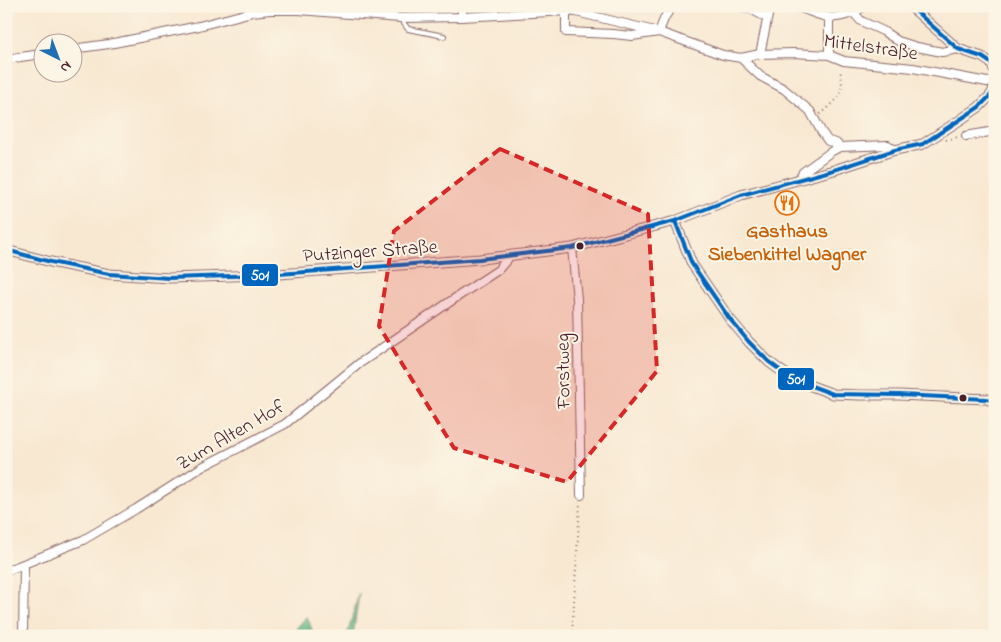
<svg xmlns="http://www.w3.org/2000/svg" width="1001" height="642" viewBox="0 0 1001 642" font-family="'Indie Flower',sans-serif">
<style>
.forest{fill:#66b784;stroke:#586b58}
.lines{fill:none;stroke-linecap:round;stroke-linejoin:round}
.service-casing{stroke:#876565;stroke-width:6}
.minor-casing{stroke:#876565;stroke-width:10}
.tertiary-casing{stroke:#876565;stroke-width:11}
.path{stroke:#876565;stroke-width:2;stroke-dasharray:1 4;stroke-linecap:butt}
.service{stroke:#fff;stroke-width:4}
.minor{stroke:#fff;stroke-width:8}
.tertiary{stroke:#fff;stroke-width:9}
.bus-1-casing{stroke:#fcf5e5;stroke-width:8}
.bus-1{stroke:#0065bd;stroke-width:4}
.marked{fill:#d62828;fill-opacity:0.2;stroke:#d62828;stroke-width:4;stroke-dasharray:10 6;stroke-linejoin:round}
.bus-dot{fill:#4a1f2b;stroke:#fcf5e5;stroke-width:2}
.labels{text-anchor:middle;stroke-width:4;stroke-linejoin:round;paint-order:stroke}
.street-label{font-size:20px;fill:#4a1f2b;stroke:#fcf5e5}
.food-label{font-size:20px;font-weight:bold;fill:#c56008;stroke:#fcf5e5}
.line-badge{stroke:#fcf5e5;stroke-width:2}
.badge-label{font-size:14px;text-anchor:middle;font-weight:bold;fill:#fff}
</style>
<rect width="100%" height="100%" fill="#fcf5e5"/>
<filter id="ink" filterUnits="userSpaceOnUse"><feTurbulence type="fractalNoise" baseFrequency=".02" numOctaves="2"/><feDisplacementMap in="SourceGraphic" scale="10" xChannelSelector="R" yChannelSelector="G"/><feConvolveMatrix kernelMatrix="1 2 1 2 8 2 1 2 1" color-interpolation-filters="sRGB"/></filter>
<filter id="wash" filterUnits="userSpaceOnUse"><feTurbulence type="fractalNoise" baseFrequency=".0096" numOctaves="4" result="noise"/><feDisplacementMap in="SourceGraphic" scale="20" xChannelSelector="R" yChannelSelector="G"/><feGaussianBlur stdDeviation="1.12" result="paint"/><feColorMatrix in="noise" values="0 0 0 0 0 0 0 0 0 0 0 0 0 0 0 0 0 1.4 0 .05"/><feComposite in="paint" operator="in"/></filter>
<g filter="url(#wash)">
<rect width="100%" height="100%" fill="#f8e8d2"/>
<path class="forest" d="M359,593L353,636H347Z
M307,616L314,636H290Z"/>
</g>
<g filter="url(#ink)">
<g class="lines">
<g class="service-casing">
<path id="service" d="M400,18L408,29L444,36"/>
</g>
<g class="minor-casing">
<path id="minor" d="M462,6V17
M740,6L749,8L767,18
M793,6C805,9 815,14 827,17C836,19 857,13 864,6
M566,11V32L613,34L632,36L659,32C663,22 665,13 674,6
M854,13L861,21L883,31L898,41L917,47L942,52L958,49
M829,17V55
M72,49L109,44L199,26L252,12L270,10H299L400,18L462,17L566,11L576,12L659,32L723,55L741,58L760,54L793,53L829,55L844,61L913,68L987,82L995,81
M760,54L770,6
M741,58L760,76L784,89L810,111L821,131L828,141L836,143L840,147
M6,59L42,54
M966,136L995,131
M798,180L803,172L832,151L840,147L888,145L895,150
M572,248L577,299L581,495
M6,571L83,540L136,509L202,467L285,424L360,363L454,299L498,270L510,256
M23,636L24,564"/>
</g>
<g class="tertiary-casing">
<path id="tertiary" d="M910,6L958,49L982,57L991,63L995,71
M675,221L692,264L729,318L749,342L769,362L784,373L806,384L833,394L860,395H899L987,399L995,402
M6,250L51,262L109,274L169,278L265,275L306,272L480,259L572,248L675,221L741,195L834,170L895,150L923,144L960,120L979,107L991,95L995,86"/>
</g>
<path class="path" d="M820,114L826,110L841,95L842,81L840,69
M946,140L958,137
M572,636L580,503"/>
<use href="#service" class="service"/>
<use href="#minor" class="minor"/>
<use href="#tertiary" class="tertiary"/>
<g class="bus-1-casing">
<path id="bus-1" d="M910,6L958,49L982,57L991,63L995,70
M675,221L692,264L729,318L749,342L769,362L784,373L806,384L833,394L899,395L987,399L995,402
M6,250L51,262L109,274L169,278L265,275L306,272L480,259L572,248L675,221L741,195L834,170L895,150L923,144L979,107L991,95L995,87"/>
</g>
<use href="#bus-1" class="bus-1"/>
</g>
</g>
<path class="marked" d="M500,149L648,214L657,371L567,482L454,448L379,326L394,231Z"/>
<defs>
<g id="restaurant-ring" transform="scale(1.25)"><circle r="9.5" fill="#fcf5e5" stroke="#e8710a" stroke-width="1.5"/><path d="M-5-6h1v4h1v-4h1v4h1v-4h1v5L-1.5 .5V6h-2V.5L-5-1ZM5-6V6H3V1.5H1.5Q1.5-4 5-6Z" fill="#e8710a"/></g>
</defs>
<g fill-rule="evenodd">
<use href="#restaurant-ring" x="787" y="203"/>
</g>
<g class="bus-dot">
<circle cx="580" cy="246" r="4.5"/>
<circle cx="963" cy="398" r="4.5"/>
</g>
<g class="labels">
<g class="street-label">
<text transform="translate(871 46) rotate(8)" y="7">Mittelstraße</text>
<text transform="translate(370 250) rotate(-4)" y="7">Putzinger Straße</text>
<text transform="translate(562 371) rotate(-91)" y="7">Forstweg</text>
<text transform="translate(230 434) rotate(-30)" y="7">Zum Alten Hof</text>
</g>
<g class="food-label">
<text x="787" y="237">Gasthaus<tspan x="787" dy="23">Siebenkittel Wagner</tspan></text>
</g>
</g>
<g class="line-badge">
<rect x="241" y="263" width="38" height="24" rx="5" fill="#0065bd"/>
<rect x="777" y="367" width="38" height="24" rx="5" fill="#0065bd"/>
</g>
<g class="badge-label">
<text x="260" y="280">501</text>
<text x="796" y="384">501</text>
</g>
<rect width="1001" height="642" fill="none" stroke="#fcf5e5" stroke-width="25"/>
<g transform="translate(58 58) rotate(138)"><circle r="24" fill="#fcf5e5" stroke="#b59f9b"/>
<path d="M0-4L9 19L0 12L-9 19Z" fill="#1f6fb2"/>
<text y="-8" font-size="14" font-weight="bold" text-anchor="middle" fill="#4a1f2b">N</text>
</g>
</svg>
